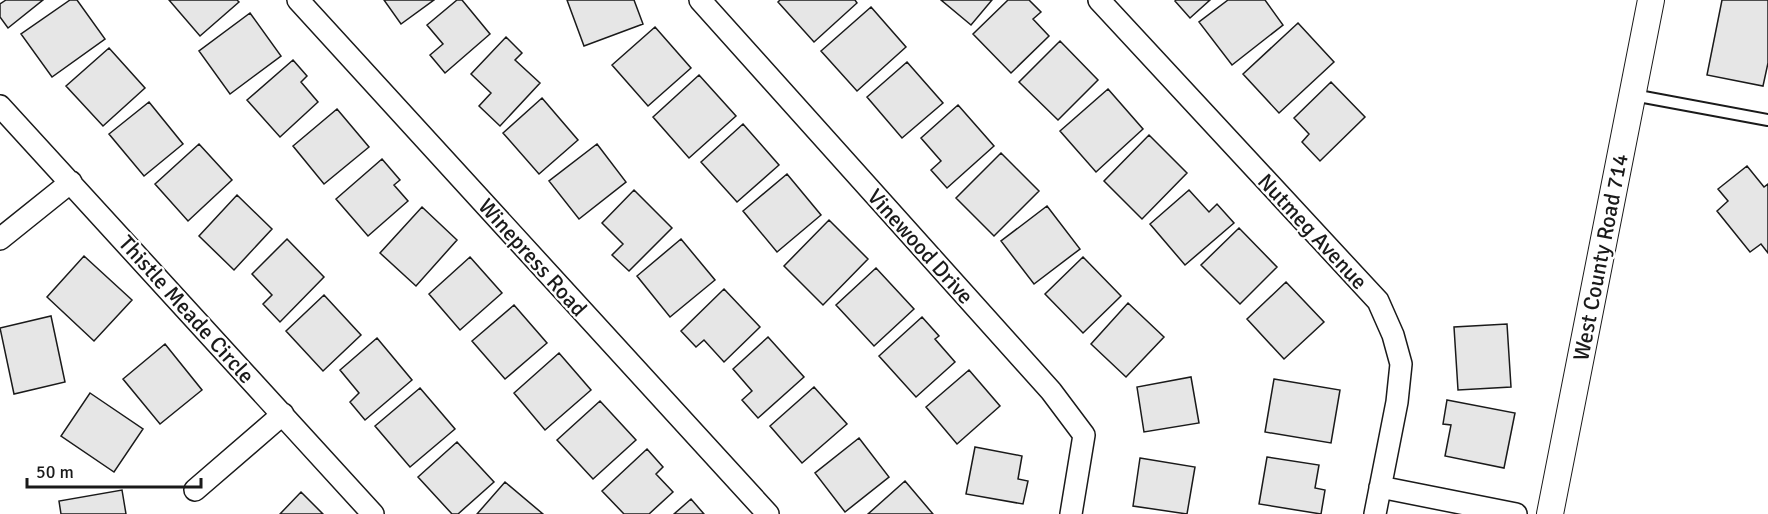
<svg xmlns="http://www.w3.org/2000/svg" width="1768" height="514" viewBox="0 0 1768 514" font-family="Signika,sans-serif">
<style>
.building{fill:#e6e6e6;stroke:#1a1a1a;stroke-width:1.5}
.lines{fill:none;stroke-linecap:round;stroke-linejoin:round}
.service-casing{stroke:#1a1a1a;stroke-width:14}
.minor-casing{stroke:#1a1a1a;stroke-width:24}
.tertiary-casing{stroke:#1a1a1a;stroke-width:28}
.service{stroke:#fff;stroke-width:10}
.minor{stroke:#fff;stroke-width:21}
.tertiary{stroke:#fff;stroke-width:26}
.labels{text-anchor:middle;stroke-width:4.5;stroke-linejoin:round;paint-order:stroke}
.street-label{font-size:22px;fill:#1a1a1a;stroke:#fff}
</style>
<rect width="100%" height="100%" fill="#fff"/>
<path class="building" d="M6,0H43L8,28L0,17V4Z
M70,0H77L105,39L52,77L21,34Z
M169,0H237L239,2L200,36Z
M384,0H434L401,24Z
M457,0H462L490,34L445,73L430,55L443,44L427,25Z
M567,0H634L643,24L584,46Z
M780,0H855L857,3L814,42L778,2Z
M941,0H992L971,25Z
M1008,0H1029L1041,12L1033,19L1049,36L1011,73L973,34Z
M1176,0H1210L1190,18L1175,1Z
M1228,0H1265L1283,25L1232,65L1199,22Z
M1722,0H1768V63L1763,86L1707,75Z
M871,7L906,47L857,91L821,51Z
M250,13L281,56L230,94L199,51Z
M1298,23L1334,62L1279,113L1243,74Z
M655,27L691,68L648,106L612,65Z
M506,37L522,53L515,60L540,83L500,126L479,106L491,93L471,74Z
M1060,41L1098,80L1058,120L1019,82Z
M109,48L145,88L103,126L66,86Z
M293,60L307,76L301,82L318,102L280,137L247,100Z
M907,62L943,103L902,138L867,97Z
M699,75L736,116L689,158L653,117Z
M1331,82L1365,117L1320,161L1302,142L1309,134L1294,118Z
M1108,89L1143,129L1096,172L1060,131Z
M542,98L578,140L539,174L503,133Z
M149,102L183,144L144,176L109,134Z
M958,105L994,146L947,188L931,170L941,161L921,138Z
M337,109L369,147L324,184L293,146Z
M743,124L779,165L737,202L701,162Z
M1149,135L1187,173L1142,219L1104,181Z
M199,144L232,180L188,221L155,184Z
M597,144L626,182L579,219L549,181Z
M1001,153L1039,191L994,236L956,198Z
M382,159L400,180L394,185L408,201L368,236L336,199Z
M1747,166L1764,187L1768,184V253L1761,244L1750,252L1717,211L1728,201L1718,189Z
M787,174L821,215L777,252L743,211Z
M634,190L672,228L629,271L612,255L623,244L602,223Z
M1189,190L1209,212L1217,204L1234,223L1185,265L1150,224Z
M237,195L272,229L234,270L199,236Z
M1047,206L1080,249L1034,284L1001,241Z
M422,207L457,240L416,286L380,253Z
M829,220L868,259L823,305L784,266Z
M1239,228L1277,267L1240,304L1201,265Z
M287,239L324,277L280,322L263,304L272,295L252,274Z
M681,239L715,280L670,317L637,276Z
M84,256L132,300L94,341L47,297Z
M470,257L502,293L460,330L429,294Z
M1083,257L1121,296L1083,333L1045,294Z
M876,268L914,309L874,346L836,305Z
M1286,282L1324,322L1284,359L1247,319Z
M724,289L760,327L724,362L704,340L696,347L681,331Z
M324,295L361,335L323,371L286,331Z
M1128,303L1164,337L1126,377L1091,344Z
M514,305L547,343L505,379L472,341Z
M51,316L65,382L14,394L0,328Z
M922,317L939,336L935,339L955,362L916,397L879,356Z
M1507,324L1511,387L1458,390L1454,327Z
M768,337L804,377L758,418L742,400L752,391L733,369Z
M377,338L412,380L365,420L350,402L359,393L340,370Z
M165,344L202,390L160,424L123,379Z
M559,353L591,390L545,430L514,393Z
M969,370L1000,406L957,444L926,407Z
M1191,377L1199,423L1144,432L1137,387Z
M1274,379L1340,390L1331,443L1265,432Z
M814,387L847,424L802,463L770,426Z
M420,388L455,429L410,467L375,426Z
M90,393L143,429L114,472L61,436Z
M1447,400L1515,413L1504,468L1445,456L1451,425L1443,424Z
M600,401L636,440L593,479L557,440Z
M859,438L889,477L845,512L815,473Z
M457,442L494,482L458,514H452L418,477Z
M975,447L1022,456L1018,479L1028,481L1023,504L966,494Z
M647,449L663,467L656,474L673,492L649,514H624L602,491Z
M1267,457L1319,465L1315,488L1325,490L1321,514L1259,504Z
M1140,458L1195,467L1187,514L1133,506Z
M905,481L933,514H868Z
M505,482L543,514H477Z
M122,490L126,514H61L59,501Z
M301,492L323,514H280Z
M691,499L704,514H674Z"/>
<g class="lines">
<g class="service-casing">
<path id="service" d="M1633,95L1768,120"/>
</g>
<g class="minor-casing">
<path id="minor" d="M298,0L768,514
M700,0L1051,391L1084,435L1071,514
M1099,0L1378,301L1393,335L1401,364L1397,402L1375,514
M0,106L373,514
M0,239L71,182
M1380,487L1516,514
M195,490L283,414"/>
</g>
<g class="tertiary-casing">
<path id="tertiary" d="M1550,514L1651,0"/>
</g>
<use href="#service" class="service"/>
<use href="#minor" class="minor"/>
<use href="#tertiary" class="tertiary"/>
</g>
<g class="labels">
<g class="street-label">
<text transform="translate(1313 231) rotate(47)" y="8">Nutmeg Avenue</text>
<text transform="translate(921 246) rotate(48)" y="8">Vinewood Drive</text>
<text transform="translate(533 257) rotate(48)" y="8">Winepress Road</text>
<text transform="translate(1600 257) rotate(-79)" y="8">West County Road 714</text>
<text transform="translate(187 309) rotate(48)" y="8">Thistle Meade Circle</text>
</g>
</g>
<path d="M27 478v9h174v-9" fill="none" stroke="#1a1a1a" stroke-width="3"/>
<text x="36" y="478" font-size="18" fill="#1a1a1a" stroke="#ffffff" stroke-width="4.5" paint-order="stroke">50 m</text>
</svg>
